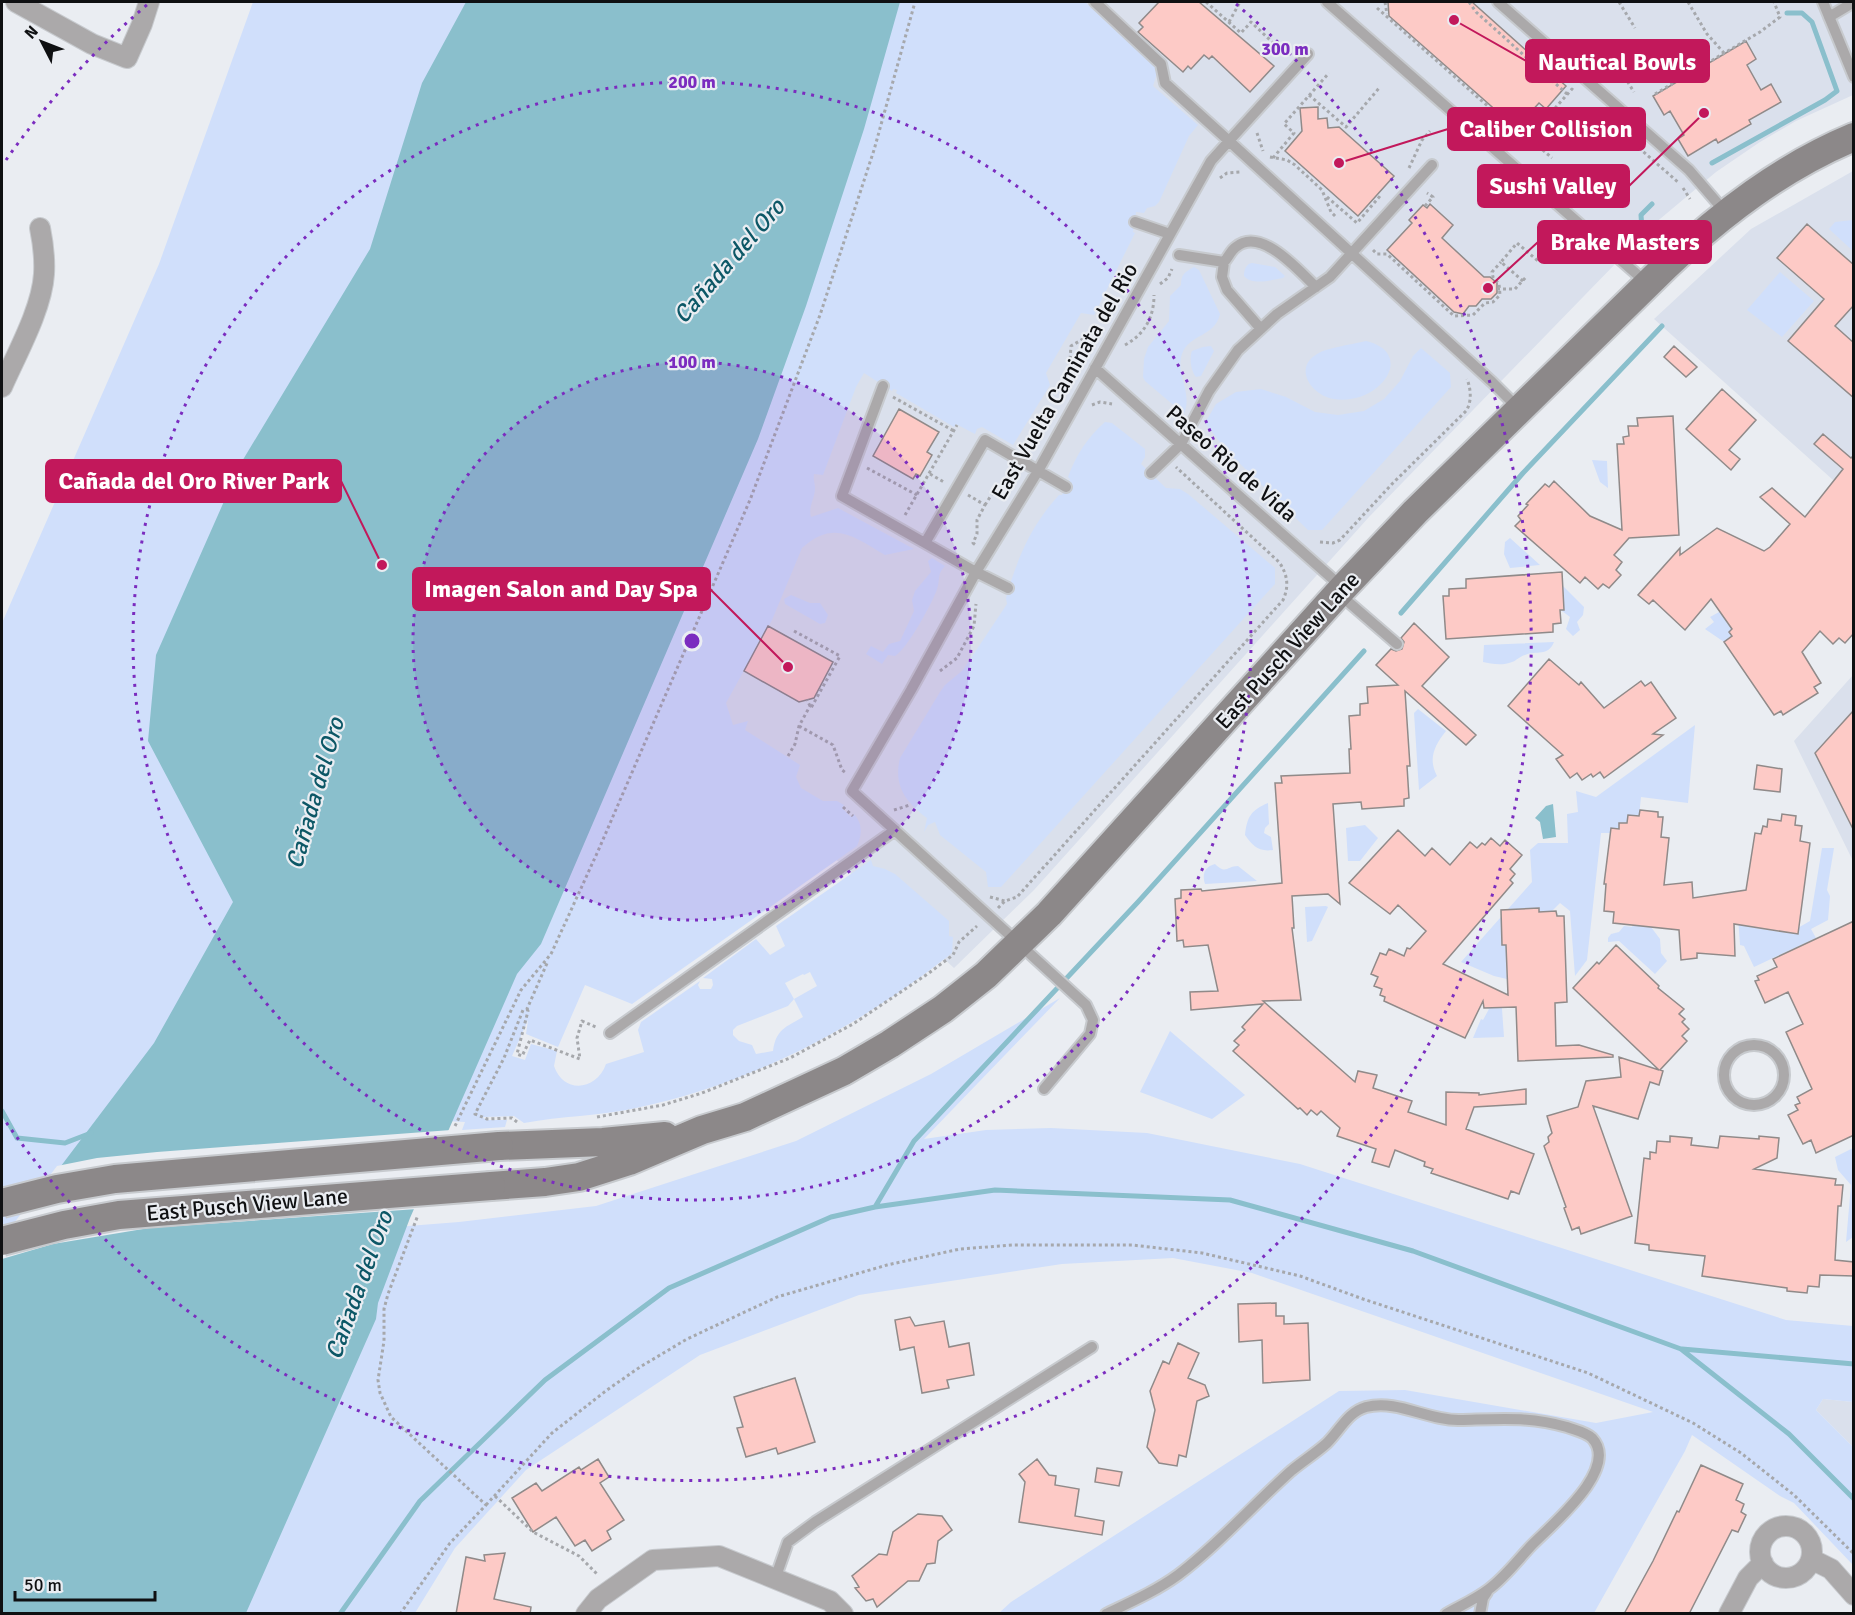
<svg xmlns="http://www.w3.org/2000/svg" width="1855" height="1615" viewBox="0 0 1855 1615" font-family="Signika,sans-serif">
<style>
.built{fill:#dae0ec}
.green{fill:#d0dffb;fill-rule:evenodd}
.water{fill:#8abfcc}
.pier{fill:#eaedf2}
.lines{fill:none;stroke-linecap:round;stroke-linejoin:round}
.stream{stroke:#8abfcc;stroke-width:5}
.building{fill:#fdcac6;stroke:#908a89;stroke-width:1.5}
.service-casing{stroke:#c7cace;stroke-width:14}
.minor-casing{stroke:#c7cace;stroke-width:22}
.secondary-casing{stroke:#c7cace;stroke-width:32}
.path{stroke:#a6a8ac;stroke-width:3;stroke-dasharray:3 3;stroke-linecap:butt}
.service{stroke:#aba9aa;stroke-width:10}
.minor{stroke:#aba9aa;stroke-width:20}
.secondary{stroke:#8c8889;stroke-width:28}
.secondary-bridge-casing{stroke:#c7cace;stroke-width:32;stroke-linecap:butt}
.secondary-bridge{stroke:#8c8889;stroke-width:28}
.ring{fill:none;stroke:#7b2cbf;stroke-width:3;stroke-dasharray:3 6}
.labels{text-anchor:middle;stroke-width:4.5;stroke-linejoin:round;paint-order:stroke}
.street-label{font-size:22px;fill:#0f1012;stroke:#eaedf2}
.water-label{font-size:24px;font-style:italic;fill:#0c5766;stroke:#eaedf2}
.centre{fill:#7b2cbf;stroke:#eaedf2;stroke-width:3}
.ring-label{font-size:18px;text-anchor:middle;font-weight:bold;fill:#7b2cbf;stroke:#eaedf2;stroke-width:4.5;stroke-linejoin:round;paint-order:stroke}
.leader{fill:none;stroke:#c2185b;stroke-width:2}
.callout-dot{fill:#c2185b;stroke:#eaedf2;stroke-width:2}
.callout{fill:#c2185b;stroke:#c2185b;stroke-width:2}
.callout-label{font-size:24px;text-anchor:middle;font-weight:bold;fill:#fff}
</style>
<rect width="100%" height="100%" fill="#eaedf2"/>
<path class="built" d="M990,2H1853V95L1796,121L1760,142L1716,172L1654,224L1369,517L1034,890L954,968L692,727Z
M1853,171V498L1654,319L1751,229Z
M1853,675L1854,859L1853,861L1794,741Z
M1823,1399L1853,1402V1447L1816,1410Z"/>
<path class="green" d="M253,2H1085L1155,67L1157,73L1153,86L1198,125L1189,136L1159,202L1155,206L1147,208L1144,213L1136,212L1133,232L1135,233L1094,315L1081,313L1046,373L1050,385L1013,445L982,427L977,429L975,434L956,424L954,427L896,393L897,390L893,389L892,391L864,373L856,387L823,475L814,474C813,479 815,483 815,488C815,499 808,506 811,517L838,508L914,549L885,555C854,537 834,519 802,548L772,620L726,703L733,725L748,721L745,730L800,765L796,777L801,788L823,801H837L844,805L842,808L851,817L854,814C863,824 862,835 857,846L632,1004L585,985L558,1047L526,1034L528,1020L512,1056L525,1060L531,1044L557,1051L554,1066C564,1095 597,1090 606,1064L644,1052L638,1030L641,1022L700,981L698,985L700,989H711L713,985L712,979L703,978L756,939L770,955L785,946L776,926L871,860L873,866L885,869L895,874L949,921V936L953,937L952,953C860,1026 752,1084 636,1108C599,1116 561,1116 524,1123L514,1116L484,1117L483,1118L487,1120H507L505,1127L462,1130L465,1122L428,1120L268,1237L459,1222L596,1206L796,1141L931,1074L1060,998L924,1139L986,1130L1051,1128L1147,1133L1300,1164L1786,1320L1853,1326V1402L1823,1399L1816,1410L1853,1447V1565L1794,1503L1780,1496L1692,1435L1685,1451L1594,1613H999L1011,1602L1339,1391L1405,1390L1596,1423L1653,1412L1252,1273L1173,1258L1062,1264L859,1295L700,1355L526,1470L455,1548L415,1613H2V623L159,264ZM810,972L817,986L794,999L785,983L803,974L804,975ZM794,999L803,1017C786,1027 776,1029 773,1051L756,1054L752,1045L739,1041L733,1035V1030L737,1026L788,1006Z
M1853,220H1854L1853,251L1829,229L1835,222Z
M1252,263L1275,267L1285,276L1283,278C1271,280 1253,286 1244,276C1244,270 1246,264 1252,263Z
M1194,267L1199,270L1220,314C1215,337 1189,334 1182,354C1175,374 1193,392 1184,414L1145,381L1143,377L1144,359L1148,347L1169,321L1170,296L1181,285C1181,274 1185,272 1194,267Z
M1780,272L1814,301L1782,337L1747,310Z
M1366,341C1417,353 1380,406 1334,399C1313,396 1292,369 1317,354C1326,348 1354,344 1366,341Z
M1211,346L1214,351L1201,376L1196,377C1191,371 1189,358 1192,351L1203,347Z
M1421,348L1450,373L1451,387L1322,530H1308L1226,450L1205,423L1216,404L1236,392L1261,389L1286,397L1315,412L1338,415L1364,411L1384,399L1400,381L1413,356Z
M1105,422L1112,423L1145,449V457L1141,464L1166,488L1180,489L1188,494L1275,568V584L1001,887H988L986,872L940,835L935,822L928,825L924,832L927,818C906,802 893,786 900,758L940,692L945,685L963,670L1007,604L1006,598C1017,559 1031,525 1059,495H1062L1070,479L1068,477C1076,455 1087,438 1105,422Z
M1592,460L1607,461L1608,488L1600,482Z
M1510,538L1540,565L1510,568L1504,554L1505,542Z
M932,558L945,566C936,575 941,581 936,592C930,607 907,649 895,656L888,655L882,664L866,654L871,646L883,652L889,644L900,641L914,611L912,600L915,591L931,572L928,561Z
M1562,585L1584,607L1583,615L1577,622L1580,630L1573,636L1566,629L1570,617L1562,611Z
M791,595L810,603H820L828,615L825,623L820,624L785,604L784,599Z
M1730,606L1726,621L1732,629L1729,632L1732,636L1724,642L1705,629L1714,622L1710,617Z
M1554,642C1548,657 1536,650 1525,655C1520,656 1516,661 1512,662C1503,666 1491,664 1483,662L1484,645Z
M1418,709L1446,731C1434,746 1428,759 1437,776L1419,790L1414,713Z
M1695,725L1688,803L1641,797L1639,816L1627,823H1620L1619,829L1611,828L1610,833H1601L1587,960L1575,976L1570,911L1560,903L1552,911L1539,912V908L1502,920V945H1516L1506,957L1507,979L1494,976L1461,962L1532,882L1530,850L1538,843H1568L1567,814L1578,812L1576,791L1596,797Z
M1268,803L1269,824L1265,828L1264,833L1271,837L1273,850C1258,852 1253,846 1245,835C1247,817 1251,810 1268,803Z
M1365,825L1378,838L1360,861H1348L1346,828Z
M1822,848H1834L1827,890L1830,896L1828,920L1811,929L1816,938L1754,967L1744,946L1740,945L1738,917L1749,927L1789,933L1810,921Z
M1215,864C1226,875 1227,866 1238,866L1257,881L1205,884C1202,875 1204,867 1215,864Z
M1326,906L1328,907L1312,941L1307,942L1305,907Z
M1633,925L1651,927L1660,939L1661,953L1667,961L1655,974L1619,941L1608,942V938L1611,934L1619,932L1624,926L1632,927Z
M1501,995L1504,1037L1473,1038L1481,1019L1483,1020L1489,1009L1486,1008Z
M1170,1031L1245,1095L1212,1119L1140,1092Z
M1853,1148V1237L1846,1242L1851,1185L1838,1170L1835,1157Z"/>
<path class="water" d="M466,2H900L864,129L806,306L758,439L541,944L517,974L410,1218L378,1303L376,1319L246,1613H2V1244L154,1043L233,902L148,741L156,655L241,463L370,249L422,83Z
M1553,804L1556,837L1543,839L1540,822L1535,818L1546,806Z"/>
<path class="pier" d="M451,1130L417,1209L149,1228L53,1244L2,1259V1239L57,1166L97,1158L157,1152Z"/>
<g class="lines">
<path class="stream" d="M1712,163L1825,100L1837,91L1812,22L1802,13H1787
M1642,229L1641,215L1652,204
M1401,613L1523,473L1662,326
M2,1111L17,1138L65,1143L91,1133
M875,1207L914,1141L1138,902L1364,651
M1682,1349L1854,1364
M340,1614L420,1501L545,1380L669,1288L831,1217L875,1207L995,1190L1230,1200L1413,1251L1681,1349L1789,1434L1854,1499"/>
</g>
<path class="building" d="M1159,2H1199L1274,66L1250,92L1212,56L1209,59L1204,55L1191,69L1188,66L1183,72L1138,32L1143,27L1139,23Z
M1388,2H1472L1566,86L1546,109L1539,103L1516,128L1389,16Z
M1746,41L1756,59L1747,65L1761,90L1771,84L1781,102L1749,120L1751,124L1718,143L1716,139L1688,156L1678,139L1684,135L1670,111L1664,115L1653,96Z
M1318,107V119L1327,118L1328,128L1339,127L1394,176L1358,216L1285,151L1302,131L1300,108Z
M1430,204L1453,225L1442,238L1484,277H1490L1497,283V293L1491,299H1482L1476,306H1469L1463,314L1454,312L1387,250L1412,223L1409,220L1423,205L1427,208Z
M1807,224L1854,265V305L1835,326L1854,343V398L1788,341L1824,299L1777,258Z
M1674,346L1697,367L1686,377L1664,357Z
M1722,389L1756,420L1729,450L1740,459L1731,470L1686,429Z
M899,409L939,432L927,452L932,455L920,476L916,474L913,479L873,456Z
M1673,416L1679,535L1629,538L1614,555L1622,562L1616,570L1621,575L1609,588L1603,584L1598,589L1585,577L1580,583L1515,526L1521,520L1518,516L1528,505L1526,504L1545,484L1549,487L1554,481L1590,516L1622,530L1617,444H1624L1623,437L1629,436L1628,426H1638L1637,418Z
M1823,434L1851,458L1854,455V633L1845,643L1839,638L1833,644L1820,631L1802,652L1821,683L1814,687L1818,693L1783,715L1781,711L1774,715L1724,642L1732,636L1729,632L1732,629L1711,599L1685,630L1653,600L1649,604L1638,595L1680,548V555L1717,528L1764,551L1770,547L1790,524L1760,497L1772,488L1805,517L1843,469L1814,444Z
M1562,572L1564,610H1560L1561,623L1553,624V632L1446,639L1443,596H1449V589L1466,588V579Z
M1414,623L1449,657L1422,686L1476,735L1466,745L1405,691L1410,766H1407L1409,798L1404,799V806L1362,809L1361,802L1333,804L1340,904L1328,894L1292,896L1294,928H1292L1301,1000L1263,1001L1355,1082L1358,1071L1377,1075L1373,1088L1412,1101L1408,1112L1446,1125V1092L1479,1093V1095L1526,1089V1104L1474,1107L1466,1129L1534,1154L1519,1194L1511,1191L1508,1199L1431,1173L1433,1169L1424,1166L1425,1162L1395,1150L1389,1167L1372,1162L1376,1149L1337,1136L1340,1128L1321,1111L1317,1115L1311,1110L1307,1115L1300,1108L1298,1109L1233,1051L1239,1045L1234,1041L1245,1030L1242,1027L1263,1004L1191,1010L1190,992L1218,991L1208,945L1184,947L1183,940L1177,941L1175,899L1181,898V890L1201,889L1202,891L1282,883L1275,783H1282L1281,776L1350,773L1349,749H1351L1349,716L1360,715V704L1368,703L1367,687L1398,685L1376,665L1391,649L1396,651L1402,649L1404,642L1401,638Z
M768,626L833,662L814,698L799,702L744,671Z
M1549,659L1579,685L1581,682L1604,708L1641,681L1645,686L1651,682L1676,718L1653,734L1663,735L1604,778L1600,772L1593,777L1591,774L1582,780L1577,773L1570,778L1556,759L1563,755L1508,706Z
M1854,710V831L1815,753Z
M1757,765L1782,769L1780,792L1754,789Z
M1640,810L1658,812V817H1663L1661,837L1669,838L1664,885L1692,882L1693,898L1746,890L1755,833L1761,834L1763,826L1767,827L1768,819L1781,821L1782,814L1796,816L1795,825L1802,826L1800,841L1810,843L1798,934L1734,924L1735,956L1697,953V958L1681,960L1679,930L1613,923L1614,912L1604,911L1606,884H1604L1611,828L1619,829V823H1627L1628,815L1639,816Z
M1398,830L1425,856L1432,848L1450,865L1470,842L1477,848L1482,843L1485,845L1491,838L1500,846L1505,840L1522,855L1510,869L1515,874L1510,880L1513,883L1443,964L1508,995L1506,945H1502L1501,910L1539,908V912L1556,911L1557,916H1564L1567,1002L1555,1003L1556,1046L1579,1045L1613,1055V1057L1518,1061L1516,1007L1484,1008L1483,1001L1465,1038L1384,1001L1385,997L1380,995L1382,989L1374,986L1378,977L1371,974L1380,953L1386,955L1389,949L1404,956L1407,948L1410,949L1426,931L1398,905L1390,914L1349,883Z
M1854,921V1135L1816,1153L1811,1140L1803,1144L1788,1115L1798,1110L1795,1105L1800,1103L1797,1097L1812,1089L1786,1032L1803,1024L1788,992L1765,1003L1755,981L1759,980L1757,976L1777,967L1773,959Z
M1616,945L1659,986L1658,988L1684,1009L1679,1014L1685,1019L1682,1022L1689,1029L1682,1036L1687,1041L1660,1070L1663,1071L1659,1085L1650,1082L1638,1119L1593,1106L1632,1216L1581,1234L1579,1227L1572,1230L1564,1208L1566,1207L1544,1146L1549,1142L1548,1137L1552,1133L1547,1116L1578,1107L1586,1081L1621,1077L1619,1057L1659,1070L1573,988L1597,962L1599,964Z
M1670,1136L1692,1138L1691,1145L1718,1148L1720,1136L1759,1139V1136L1779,1138L1777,1158L1754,1169L1836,1179L1835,1185H1843L1841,1206H1838L1835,1260L1854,1262V1276L1820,1275L1819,1287L1808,1286L1807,1293L1787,1291V1288L1702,1276L1705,1256L1649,1250V1245L1635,1243L1644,1158L1650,1159V1152L1656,1153L1657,1141L1670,1142Z
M1276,1303V1316H1284V1324L1308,1323L1310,1380L1263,1383L1262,1340L1239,1342L1238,1304Z
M910,1317L915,1326L944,1321L949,1347L969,1343L974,1375L947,1380L949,1388L922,1393L914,1347L900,1350L895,1320Z
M1178,1343L1199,1353L1188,1378L1205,1385L1209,1396L1197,1401L1186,1457L1179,1455L1177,1466L1159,1463L1147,1447L1155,1410L1150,1391L1163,1361L1169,1364Z
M795,1378L815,1442L778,1454L776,1448L746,1457L737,1428L743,1427L734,1397Z
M598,1459L609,1477L600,1483L624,1520L607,1531L611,1539L592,1551L585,1540L575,1546L556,1517L533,1532L512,1498L536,1483L542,1491L579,1467L581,1470Z
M1037,1459L1049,1475L1056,1476L1055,1485L1079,1489L1075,1516L1104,1521L1102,1535L1019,1522L1025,1482L1019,1474Z
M1701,1465L1743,1484L1736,1500L1744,1504L1741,1512L1746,1515L1738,1532L1732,1530L1689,1614H1624L1653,1561L1677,1511L1679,1512Z
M1097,1468L1122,1472L1119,1486L1095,1482Z
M918,1514L942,1516L952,1530L938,1541L935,1563L927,1564L919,1581H908L877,1607L873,1599L866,1601L855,1588L859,1587L852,1576L879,1554L887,1555L893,1532Z
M505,1553L494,1599L531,1607L530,1614H456L466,1557L485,1561L484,1555Z"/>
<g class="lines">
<g class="service-casing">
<path id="service" d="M1095,2L1161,64L1165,83L1229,141L1308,54
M1327,2L1648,284
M1498,2L1689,170L1726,213
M1823,2L1854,77
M1829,17L1854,2
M1135,222L1170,234
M1179,255L1224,262L1222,277L1227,290L1261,329
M1224,262C1228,258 1231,250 1236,247C1261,226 1299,271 1316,287
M1095,368L1343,588
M883,386L842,496L925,543
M1151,473L1181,444L1209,391L1238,350L1277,314L1330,277L1432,165
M1008,588L976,572L925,543L985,440L1066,487
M1338,593L1397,644
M610,1033L895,830
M1724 1075a30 30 0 1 1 60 0a30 30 0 1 1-60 0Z
M1044,1089L1090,1034L1093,1020L1086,1005L852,791L911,690L976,572L1038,471L1211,161L1229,141L1492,382L1519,409
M775,1579L788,1542L815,1522L1092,1347
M1106,1614C1131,1602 1156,1591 1178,1575C1219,1544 1253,1505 1291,1471C1303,1461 1316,1453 1327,1443C1340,1430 1348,1412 1366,1407C1398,1399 1428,1421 1460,1420C1499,1419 1528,1416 1567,1427C1575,1430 1586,1432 1592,1438C1621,1469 1550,1526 1530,1547C1517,1561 1505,1577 1489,1589C1476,1599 1460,1606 1446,1614
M1480,1614L1483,1598L1487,1592"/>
</g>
<g class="minor-casing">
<path id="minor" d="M16,2L92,44L127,58L142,24L149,2
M2,387C16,355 42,309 44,274C45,258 43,243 40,228
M1760 1552a26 26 0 1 1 52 0a26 26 0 1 1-52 0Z
M1811,1559L1831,1569L1854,1595
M586,1614L598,1599L653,1560L719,1556L830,1601L843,1614
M1729,1614L1748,1578L1763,1563"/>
</g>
<g class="secondary-casing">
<path id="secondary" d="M499,1146L603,1142L665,1136
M491,1186L545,1182L579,1177L629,1161L702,1130L745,1117L844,1071L890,1044L943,1009L986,975L1049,914L1343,588L1415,512L1665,267C1721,214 1782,167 1854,137"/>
</g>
<path class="path" d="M1206,2L1241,33L1251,22L1288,57
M1385,2L1387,14
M1469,2L1476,12L1567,94
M1619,2L1635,28
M1688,2L1707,34L1724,53
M1377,8L1526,140
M1229,22L1240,2
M1605,46L1634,92
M1579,53L1598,50
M1655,94L1760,32L1780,17L1774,2
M1309,95L1346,127L1380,87
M1552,111L1575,132
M1257,133L1263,151
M1529,138L1552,158
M1523,144L1572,89L1573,90
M1639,148L1679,183
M1270,157L1287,160L1295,165L1322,190L1331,212L1337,218
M1273,158L1294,133L1284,124L1329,73
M1409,168L1422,140L1430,131
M1220,178L1227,173L1241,172
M1683,188L1690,199
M1327,197L1357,223L1380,196L1382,198
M1425,206L1433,197L1427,193
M1373,250L1377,254H1387L1454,316L1473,315L1485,303L1493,302L1500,295L1499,284L1493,277L1492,272L1501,262
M1523,281L1501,262L1517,243L1538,261
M1160,284L1168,278L1172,269
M1497,289H1515L1526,277
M1125,345C1145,334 1154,317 1154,295
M1074,370L1070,360L1071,346L1083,339L1093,338
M1076,373L1074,371L1093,338
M893,397L954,431
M1092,405L1100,402L1112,404
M867,468L917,495
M930,474L944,482
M968,495L985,505L977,520V534L973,543L977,546
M985,505L992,494
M905,515L957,425
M1320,542L1333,543L1340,540L1392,484L1466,411C1472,402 1471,389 1467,379
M794,631L840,656L811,708L807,700
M940,671L957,658L974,626L976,604
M799,726L833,745L842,770L846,773
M788,756L795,744L799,726L810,706
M843,807L853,816
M894,810L910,805
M990,897L1005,901
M998,908L1005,901L1017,897L1283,600C1289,587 1288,575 1279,562L1176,467
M527,1009L528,1011L517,1054L522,1056L530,1040L580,1059L577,1038L582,1021L598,1028
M597,1117L663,1105L702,1093L790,1058L853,1024L929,973L953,955L959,942L977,926
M517,1122L512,1118L487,1119L475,1114L504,1058L523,1010L527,1009L548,961
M455,1126L521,990L551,954L598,851L750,500L820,315L874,150L915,2
M495,1496L533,1532L579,1556L598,1575
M486,1505L552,1433L607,1390L640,1367L687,1339L777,1297L887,1265L960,1249L1013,1245H1132L1202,1253L1300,1276L1363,1299L1588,1373L1693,1423L1741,1453L1794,1495L1854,1554
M400,1614L450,1543L486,1505L391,1417L380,1393L378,1380L384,1341V1309L388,1294L418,1215"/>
<use href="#service" class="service"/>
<use href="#minor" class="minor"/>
<use href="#secondary" class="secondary"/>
<g class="secondary-bridge-casing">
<path id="secondary-bridge" d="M2,1203L57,1189L115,1179L499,1146
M2,1241L64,1225L119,1215L491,1186"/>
</g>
<use href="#secondary-bridge" class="secondary-bridge"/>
</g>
<circle cx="692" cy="641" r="279" fill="#7b2cbf" fill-opacity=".12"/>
<g class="ring">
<circle cx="692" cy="641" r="279"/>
<circle cx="692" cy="641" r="559"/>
<path d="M6 160A838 838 0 0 1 148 4M1236 4A838 838 0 1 1 6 1122"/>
</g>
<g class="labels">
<g class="street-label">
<text transform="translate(1064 381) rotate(-60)" y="8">East Vuelta Caminata del Rio</text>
<text transform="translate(1232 463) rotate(41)" y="8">Paseo Rio de Vida</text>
<text transform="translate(1287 650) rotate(-48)" y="8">East Pusch View Lane</text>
<text transform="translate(247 1204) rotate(-5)" y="8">East Pusch View Lane</text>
</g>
<g class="water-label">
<text transform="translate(729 261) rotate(-49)" y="8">Cañada del Oro</text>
<text transform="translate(315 793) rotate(-74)" y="8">Cañada del Oro</text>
<text transform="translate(359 1285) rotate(-70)" y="8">Cañada del Oro</text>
</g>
</g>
<circle cx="692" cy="641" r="9" class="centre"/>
<g class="ring-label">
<text x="1285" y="55">300 m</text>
<text x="692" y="88">200 m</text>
<text x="692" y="368">100 m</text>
</g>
<path class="leader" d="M1454 20L1526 61M1339 163L1448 129M1704 113L1629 186M1488 288L1538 242M382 565L341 481M788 667L710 589"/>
<g class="callout-dot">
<circle cx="1454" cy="20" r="6"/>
<circle cx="1339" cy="163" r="6"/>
<circle cx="1704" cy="113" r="6"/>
<circle cx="1488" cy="288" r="6"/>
<circle cx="382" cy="565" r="6"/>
<circle cx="788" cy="667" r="6"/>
</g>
<g class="callout">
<rect x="1526" y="40" width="183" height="42" rx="6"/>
<rect x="1448" y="108" width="197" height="42" rx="6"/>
<rect x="1478" y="165" width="151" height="42" rx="6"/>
<rect x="1538" y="221" width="173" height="42" rx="6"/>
<rect x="46" y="460" width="295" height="42" rx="6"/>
<rect x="413" y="568" width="297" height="42" rx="6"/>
</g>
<g class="callout-label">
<text x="1617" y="70">Nautical Bowls</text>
<text x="1546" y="137">Caliber Collision</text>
<text x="1553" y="194">Sushi Valley</text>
<text x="1625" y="250">Brake Masters</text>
<text x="194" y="489">Cañada del Oro River Park</text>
<text x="561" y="597">Imagen Salon and Day Spa</text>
</g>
<rect width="1855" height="1615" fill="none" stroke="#0f1012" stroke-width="6"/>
<g transform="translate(42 42) rotate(312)" stroke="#eaedf2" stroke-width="4.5" paint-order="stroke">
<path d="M0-4.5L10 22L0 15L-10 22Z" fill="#0f1012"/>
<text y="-9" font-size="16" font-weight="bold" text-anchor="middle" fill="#0f1012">N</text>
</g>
<path d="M15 1591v9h140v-9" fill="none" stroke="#0f1012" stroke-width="3"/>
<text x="24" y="1591" font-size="18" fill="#0f1012" stroke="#eaedf2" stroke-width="4.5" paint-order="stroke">50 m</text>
</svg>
